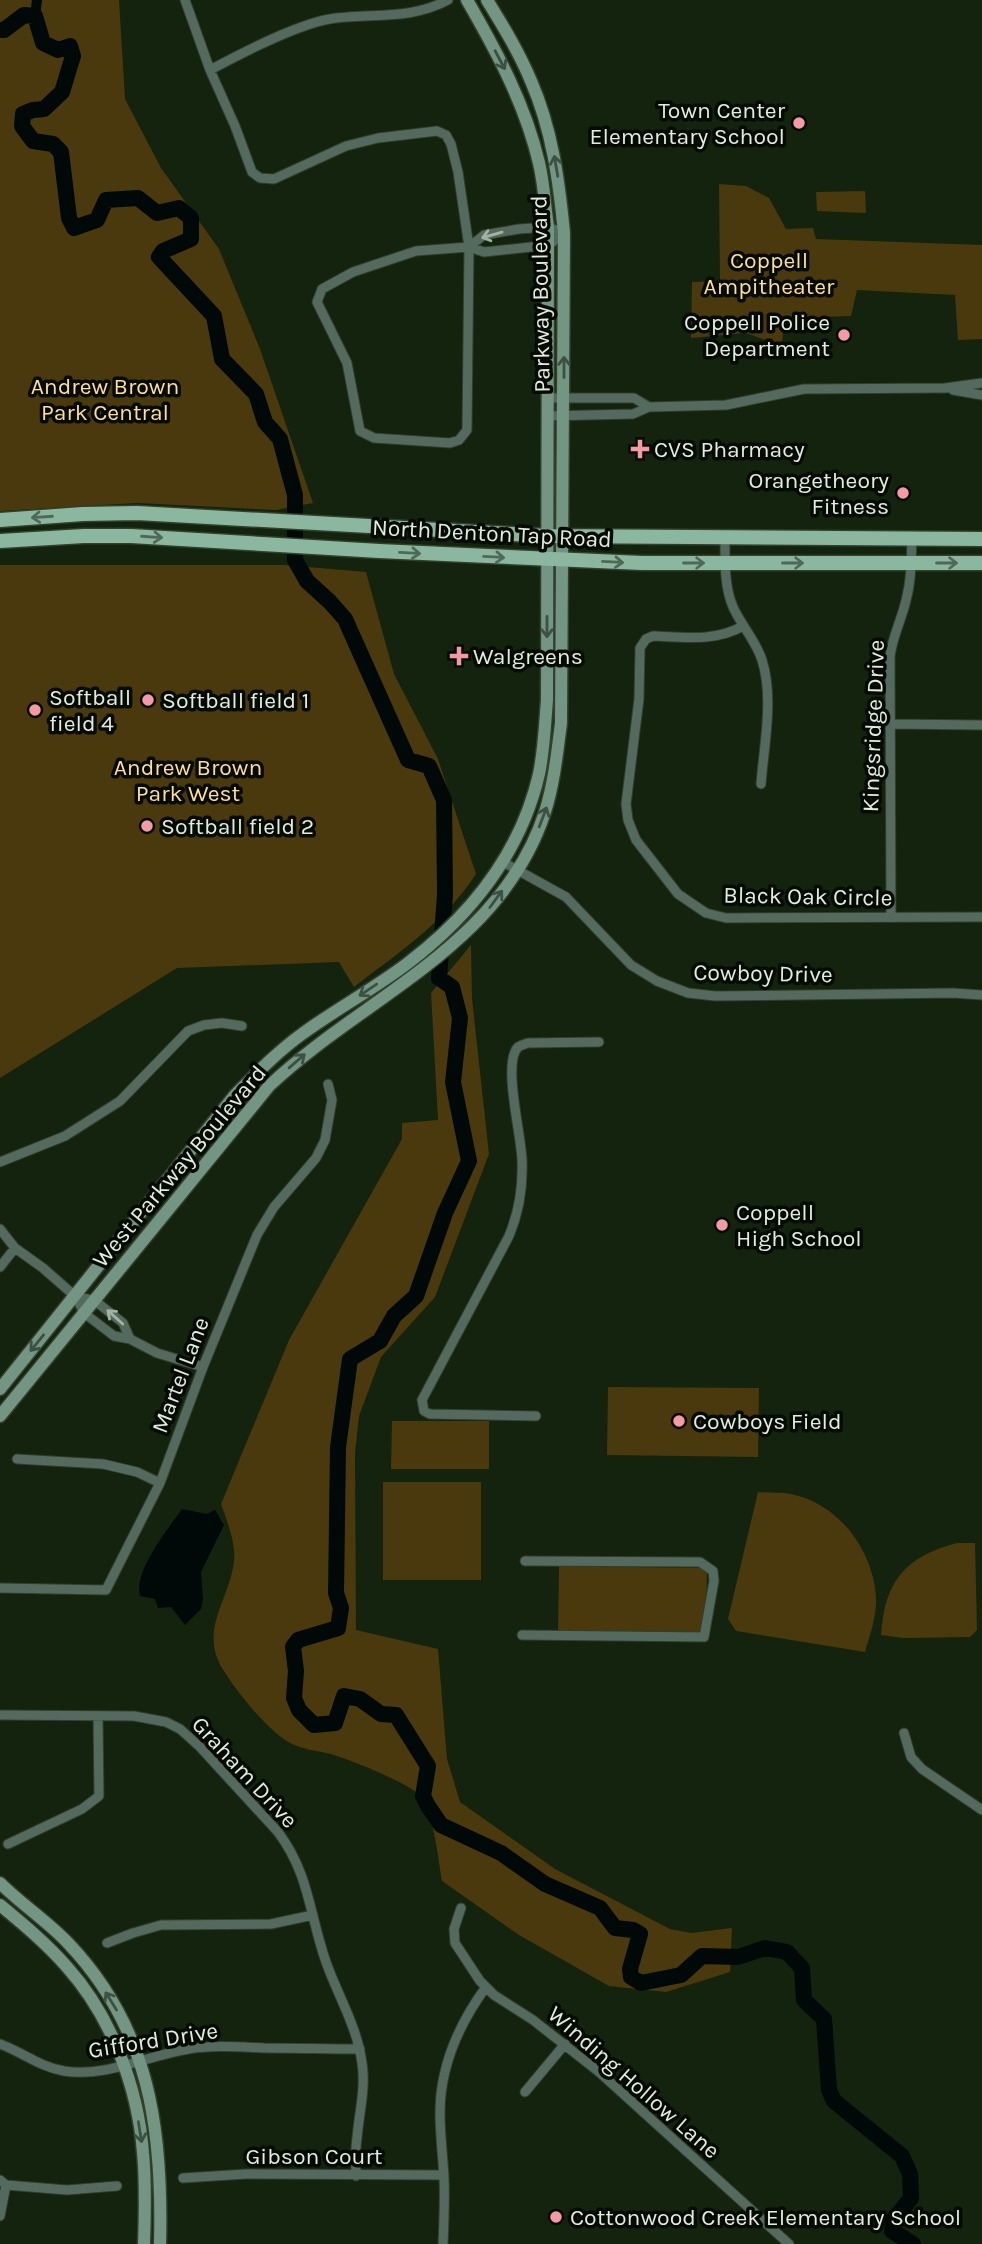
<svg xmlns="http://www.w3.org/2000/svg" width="982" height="2244" viewBox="0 0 982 2244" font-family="Karla,sans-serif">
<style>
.green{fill:#49390c}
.water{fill:#000907}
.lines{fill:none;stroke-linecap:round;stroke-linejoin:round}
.canal{stroke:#000907;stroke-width:10}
.river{stroke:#000907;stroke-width:16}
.street-casing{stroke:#313f2b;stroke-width:11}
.secondary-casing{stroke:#313f2b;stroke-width:15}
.primary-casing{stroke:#313f2b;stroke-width:17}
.street{stroke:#556a5f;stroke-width:9}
.secondary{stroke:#739583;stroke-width:12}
.primary{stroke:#8bb7a0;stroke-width:14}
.oneway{stroke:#3c5043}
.oneway2{stroke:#a3b2a5}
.oneway3{stroke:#4f6959}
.poi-dot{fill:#f49aa4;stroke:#050a03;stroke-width:2.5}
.labels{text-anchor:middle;stroke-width:7;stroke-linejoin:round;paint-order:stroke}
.poi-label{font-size:23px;fill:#e3eddf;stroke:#050a03;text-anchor:start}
.park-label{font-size:23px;fill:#ffdf95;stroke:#050a03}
.street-label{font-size:23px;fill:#e3eddf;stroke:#050a03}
</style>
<rect width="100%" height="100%" fill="#14230e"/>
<path class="green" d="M0,0H119L125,99L161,168L219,249L260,349L313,503L276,510L137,503L0,511Z
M719,184L746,186L769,198L786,229L813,228L816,239L982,245V339L958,340L955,295L857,290L851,316L784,318L782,346L746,333L691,338L692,282L720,281Z
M865,191L866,213L817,211L816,192Z
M0,565H285L366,572L394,674L438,759L476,874C445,922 398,953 354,987L339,962L177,968L0,1078Z
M471,945L472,999L489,1154L435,1297L381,1357L359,1416L355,1453L356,1630L438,1649L447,1759L460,1802L555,1869L670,1929L691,1933L732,1928L730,1972L666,1992L609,1986L519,1935L442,1881C438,1858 434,1811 418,1794C406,1782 348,1759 331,1754C318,1751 301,1749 290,1743C265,1728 237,1692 222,1668C199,1629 230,1599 234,1561C236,1543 227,1521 221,1504L289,1340L402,1139V1123L438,1120L431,993Z
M608,1387L759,1388L758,1457L607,1455Z
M392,1421H489V1469H391Z
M383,1482H481V1580H383Z
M758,1492C769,1493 780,1492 791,1494C836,1503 869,1545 875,1588C879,1610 871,1632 865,1652L736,1631L728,1619Z
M957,1543H975L977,1630L970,1637L903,1638L881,1635C885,1580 905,1557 957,1543Z
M559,1566L707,1568L706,1634L558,1632Z"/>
<path class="water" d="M182,1509L207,1514L215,1510L224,1525L201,1572L203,1599L201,1609L185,1625L171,1607L158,1608L155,1599L140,1596C133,1572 168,1529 182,1509Z"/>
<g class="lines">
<path class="canal" d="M35,16L37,0"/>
<path class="river" d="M0,30H4L24,15L35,16L43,43L58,50L70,46L73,56L62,92L44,109L33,110L23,114L22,126L33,141L53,144L61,152L69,218L74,228L97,220L106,200L138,198L157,213L179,208L191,218V239L163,251L159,257L214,316L222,359L256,394L265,422L280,439L295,495V560L307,581L330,602L345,619L408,760L429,766L444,800L445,894L439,978L452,987L460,1018L453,1082L469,1161L445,1213L416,1296L394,1316L380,1341L350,1359L338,1447L336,1593L341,1608L338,1628L298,1640L293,1647L296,1671L294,1698L299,1710L314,1725L335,1723L344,1696L360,1699L381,1714L396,1715L428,1766L423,1796L428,1806L441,1825L501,1853L545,1884L600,1908L615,1928L633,1930L640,1934L630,1969L631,1977L641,1983L681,1975L702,1956L738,1957L765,1948L787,1952L802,1968L804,2000L824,2019L829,2090L834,2101L902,2156L910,2174L911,2198L893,2221L892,2231L913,2244"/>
<g class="street-casing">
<path id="street" d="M185,0L210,70L235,126L252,172L260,178L274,179L346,146L378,138L437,131L446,135L451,144L458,172L469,247L467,430L459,440L450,443L374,438L360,431L347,363L317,302L322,289L353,272L416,251L469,247L484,252L549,245L564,233
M210,70C242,53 301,22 336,18C376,13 410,20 448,0
M469,247L484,235L519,229L548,227L564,233
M953,390L982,395
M549,398H634L649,407
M548,416L633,414L649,407L726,405L804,389L945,388L982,383
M725,538C725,560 724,586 733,607C741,625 756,641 762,660C774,698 764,745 761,784
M743,626C715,642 684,637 653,636L646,639L640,648L639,699L626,804L628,820L636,840L678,894L706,913L726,918L982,917
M889,724L982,725
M503,862L566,897L631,965L657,981L688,993L715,996L953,993L982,995
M891,917L890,656C893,634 903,617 907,596C912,577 911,558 912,539
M0,1162L65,1136L120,1101L188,1031L204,1025L222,1023L242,1026
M0,1229L15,1248L43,1268L76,1297L84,1313L114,1336L130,1339L157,1353L203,1367
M0,1267L15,1248
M76,1297L94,1300L123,1323L130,1339
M536,1416L430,1414L424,1411L422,1400L509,1236C519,1212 523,1187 522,1161C522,1137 502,1063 518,1047C521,1045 525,1044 528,1043L599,1042
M17,1459L103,1464L137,1472L160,1483
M0,1588L106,1590L160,1483L203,1367L257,1235L274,1207L316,1158L325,1140L332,1100L328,1084
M522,1635L704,1637L714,1581L713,1571L700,1562L525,1561
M0,1715L134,1716L166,1722L180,1729L200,1747L278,1832C310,1875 309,1914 326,1962C338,1996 357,2026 362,2063C366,2088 359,2113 357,2138C355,2150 356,2163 356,2176
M904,1733L911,1757L922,1769L982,1810
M8,1844L82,1809L99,1796L98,1716
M461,1908L454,1929L455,1943L480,1981L494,1995L533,2020L599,2072L789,2244
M107,1943L133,1933L161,1925L271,1924L313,1915
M0,2044C22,2052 40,2067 64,2071C106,2078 148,2055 189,2049C214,2045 239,2047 264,2048C296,2048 328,2049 360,2049
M525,2092L565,2044
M183,2178L246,2174L444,2175
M0,2180L6,2185L67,2190L117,2186
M0,2216L6,2185
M443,2244C444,2222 445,2200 444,2178C443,2157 440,2135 440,2113C440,2066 459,2024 486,1987"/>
</g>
<g class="secondary-casing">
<path id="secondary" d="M0,1389L235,1095C256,1074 277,1052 302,1034C336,1009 374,989 408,963C471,915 521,852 539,774C544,750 545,724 547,700L548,227C545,206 544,184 539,163C525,104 497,52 467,0
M0,1416L269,1086C364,996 501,947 545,812C554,783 557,754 561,723L564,233C559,181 552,129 531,81C519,52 503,26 487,0
M0,1883C21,1904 47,1921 68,1943C150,2029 163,2130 160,2244
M0,1905C23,1924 47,1944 67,1967C111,2016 138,2087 143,2153C146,2183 145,2214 144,2244"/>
</g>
<g class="primary-casing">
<path id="primary" d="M0,520L83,514L137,513L547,536L982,539
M0,541L84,536H131L379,551L642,563H982"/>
</g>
<use href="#street" class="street"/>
<use href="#secondary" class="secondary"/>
<use href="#primary" class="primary"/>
</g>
<defs><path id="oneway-shaft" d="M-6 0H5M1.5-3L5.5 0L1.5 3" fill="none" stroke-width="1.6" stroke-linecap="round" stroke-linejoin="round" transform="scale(1.75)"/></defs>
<g class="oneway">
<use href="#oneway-shaft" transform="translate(500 60) rotate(62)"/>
<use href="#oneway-shaft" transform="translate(556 166) rotate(-100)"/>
<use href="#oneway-shaft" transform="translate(564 367) rotate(-90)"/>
<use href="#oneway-shaft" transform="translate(547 627) rotate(90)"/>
<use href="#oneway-shaft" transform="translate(543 817) rotate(-69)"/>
<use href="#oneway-shaft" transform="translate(496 899) rotate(-54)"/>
<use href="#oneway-shaft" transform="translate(368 990) rotate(146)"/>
<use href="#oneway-shaft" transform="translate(297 1061) rotate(-41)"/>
<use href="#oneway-shaft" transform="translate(37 1343) rotate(129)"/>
<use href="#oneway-shaft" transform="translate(111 2001) rotate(-122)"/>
<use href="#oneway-shaft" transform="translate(140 2132) rotate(81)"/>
</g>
<g class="oneway2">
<use href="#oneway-shaft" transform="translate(492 235) rotate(164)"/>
<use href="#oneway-shaft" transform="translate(115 1317) rotate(-138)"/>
</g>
<g class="oneway3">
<use href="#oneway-shaft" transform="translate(42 517) rotate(176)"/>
<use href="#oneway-shaft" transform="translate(152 537) rotate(4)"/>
<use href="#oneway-shaft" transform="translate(410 553) rotate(3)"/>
<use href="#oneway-shaft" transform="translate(494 557) rotate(3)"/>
<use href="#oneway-shaft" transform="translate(613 562) rotate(3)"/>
<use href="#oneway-shaft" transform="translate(694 563)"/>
<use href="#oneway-shaft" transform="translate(793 563)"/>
<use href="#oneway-shaft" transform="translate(947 563)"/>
</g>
<g class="poi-dot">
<circle cx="799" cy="123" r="7"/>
<circle cx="844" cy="335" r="7"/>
<path d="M636.5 438.5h7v7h7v7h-7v7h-7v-7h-7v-7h7z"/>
<circle cx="903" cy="493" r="7"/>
<path d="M455.5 645.5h7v7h7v7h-7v7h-7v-7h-7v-7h7z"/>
<circle cx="148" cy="700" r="7"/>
<circle cx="35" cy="710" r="7"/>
<circle cx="147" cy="826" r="7"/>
<circle cx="722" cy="1225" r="7"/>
<circle cx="679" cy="1421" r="7"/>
<circle cx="556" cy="2217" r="7"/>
</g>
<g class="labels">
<g class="poi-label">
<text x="785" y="118" text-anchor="end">Town Center<tspan x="785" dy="26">Elementary School</tspan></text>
<text x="830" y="330" text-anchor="end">Coppell Police<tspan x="830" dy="26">Department</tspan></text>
<text x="654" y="457">CVS Pharmacy</text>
<text x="889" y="488" text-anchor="end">Orangetheory<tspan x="889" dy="26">Fitness</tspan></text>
<text x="473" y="664">Walgreens</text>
<text x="49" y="705">Softball<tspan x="49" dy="26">field 4</tspan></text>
<text x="162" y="708">Softball field 1</text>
<text x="161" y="834">Softball field 2</text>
<text x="736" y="1220">Coppell<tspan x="736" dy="26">High School</tspan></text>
<text x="693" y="1429">Cowboys Field</text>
<text x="570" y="2225">Cottonwood Creek Elementary School</text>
</g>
<g class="park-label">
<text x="769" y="268">Coppell<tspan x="769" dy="26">Ampitheater</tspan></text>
<text x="105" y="394">Andrew Brown<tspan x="105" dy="26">Park Central</tspan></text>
<text x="188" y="775">Andrew Brown<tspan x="188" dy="26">Park West</tspan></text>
</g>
<g class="street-label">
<text transform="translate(540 294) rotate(-91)" y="8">Parkway Boulevard</text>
<text transform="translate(492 533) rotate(3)" y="8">North Denton Tap Road</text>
<text transform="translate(873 726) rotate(-88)" y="8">Kingsridge Drive</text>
<text transform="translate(808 896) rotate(1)" y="8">Black Oak Circle</text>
<text transform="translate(763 973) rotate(1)" y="8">Cowboy Drive</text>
<text transform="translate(179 1166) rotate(-50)" y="8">West Parkway Boulevard</text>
<text transform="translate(180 1375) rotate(-69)" y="8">Martel Lane</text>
<text transform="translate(245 1772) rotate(47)" y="8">Graham Drive</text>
<text transform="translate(153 2040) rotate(-9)" y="8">Gifford Drive</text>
<text transform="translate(634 2082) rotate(41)" y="8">Winding Hollow Lane</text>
<text x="314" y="2164">Gibson Court</text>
</g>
</g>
</svg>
